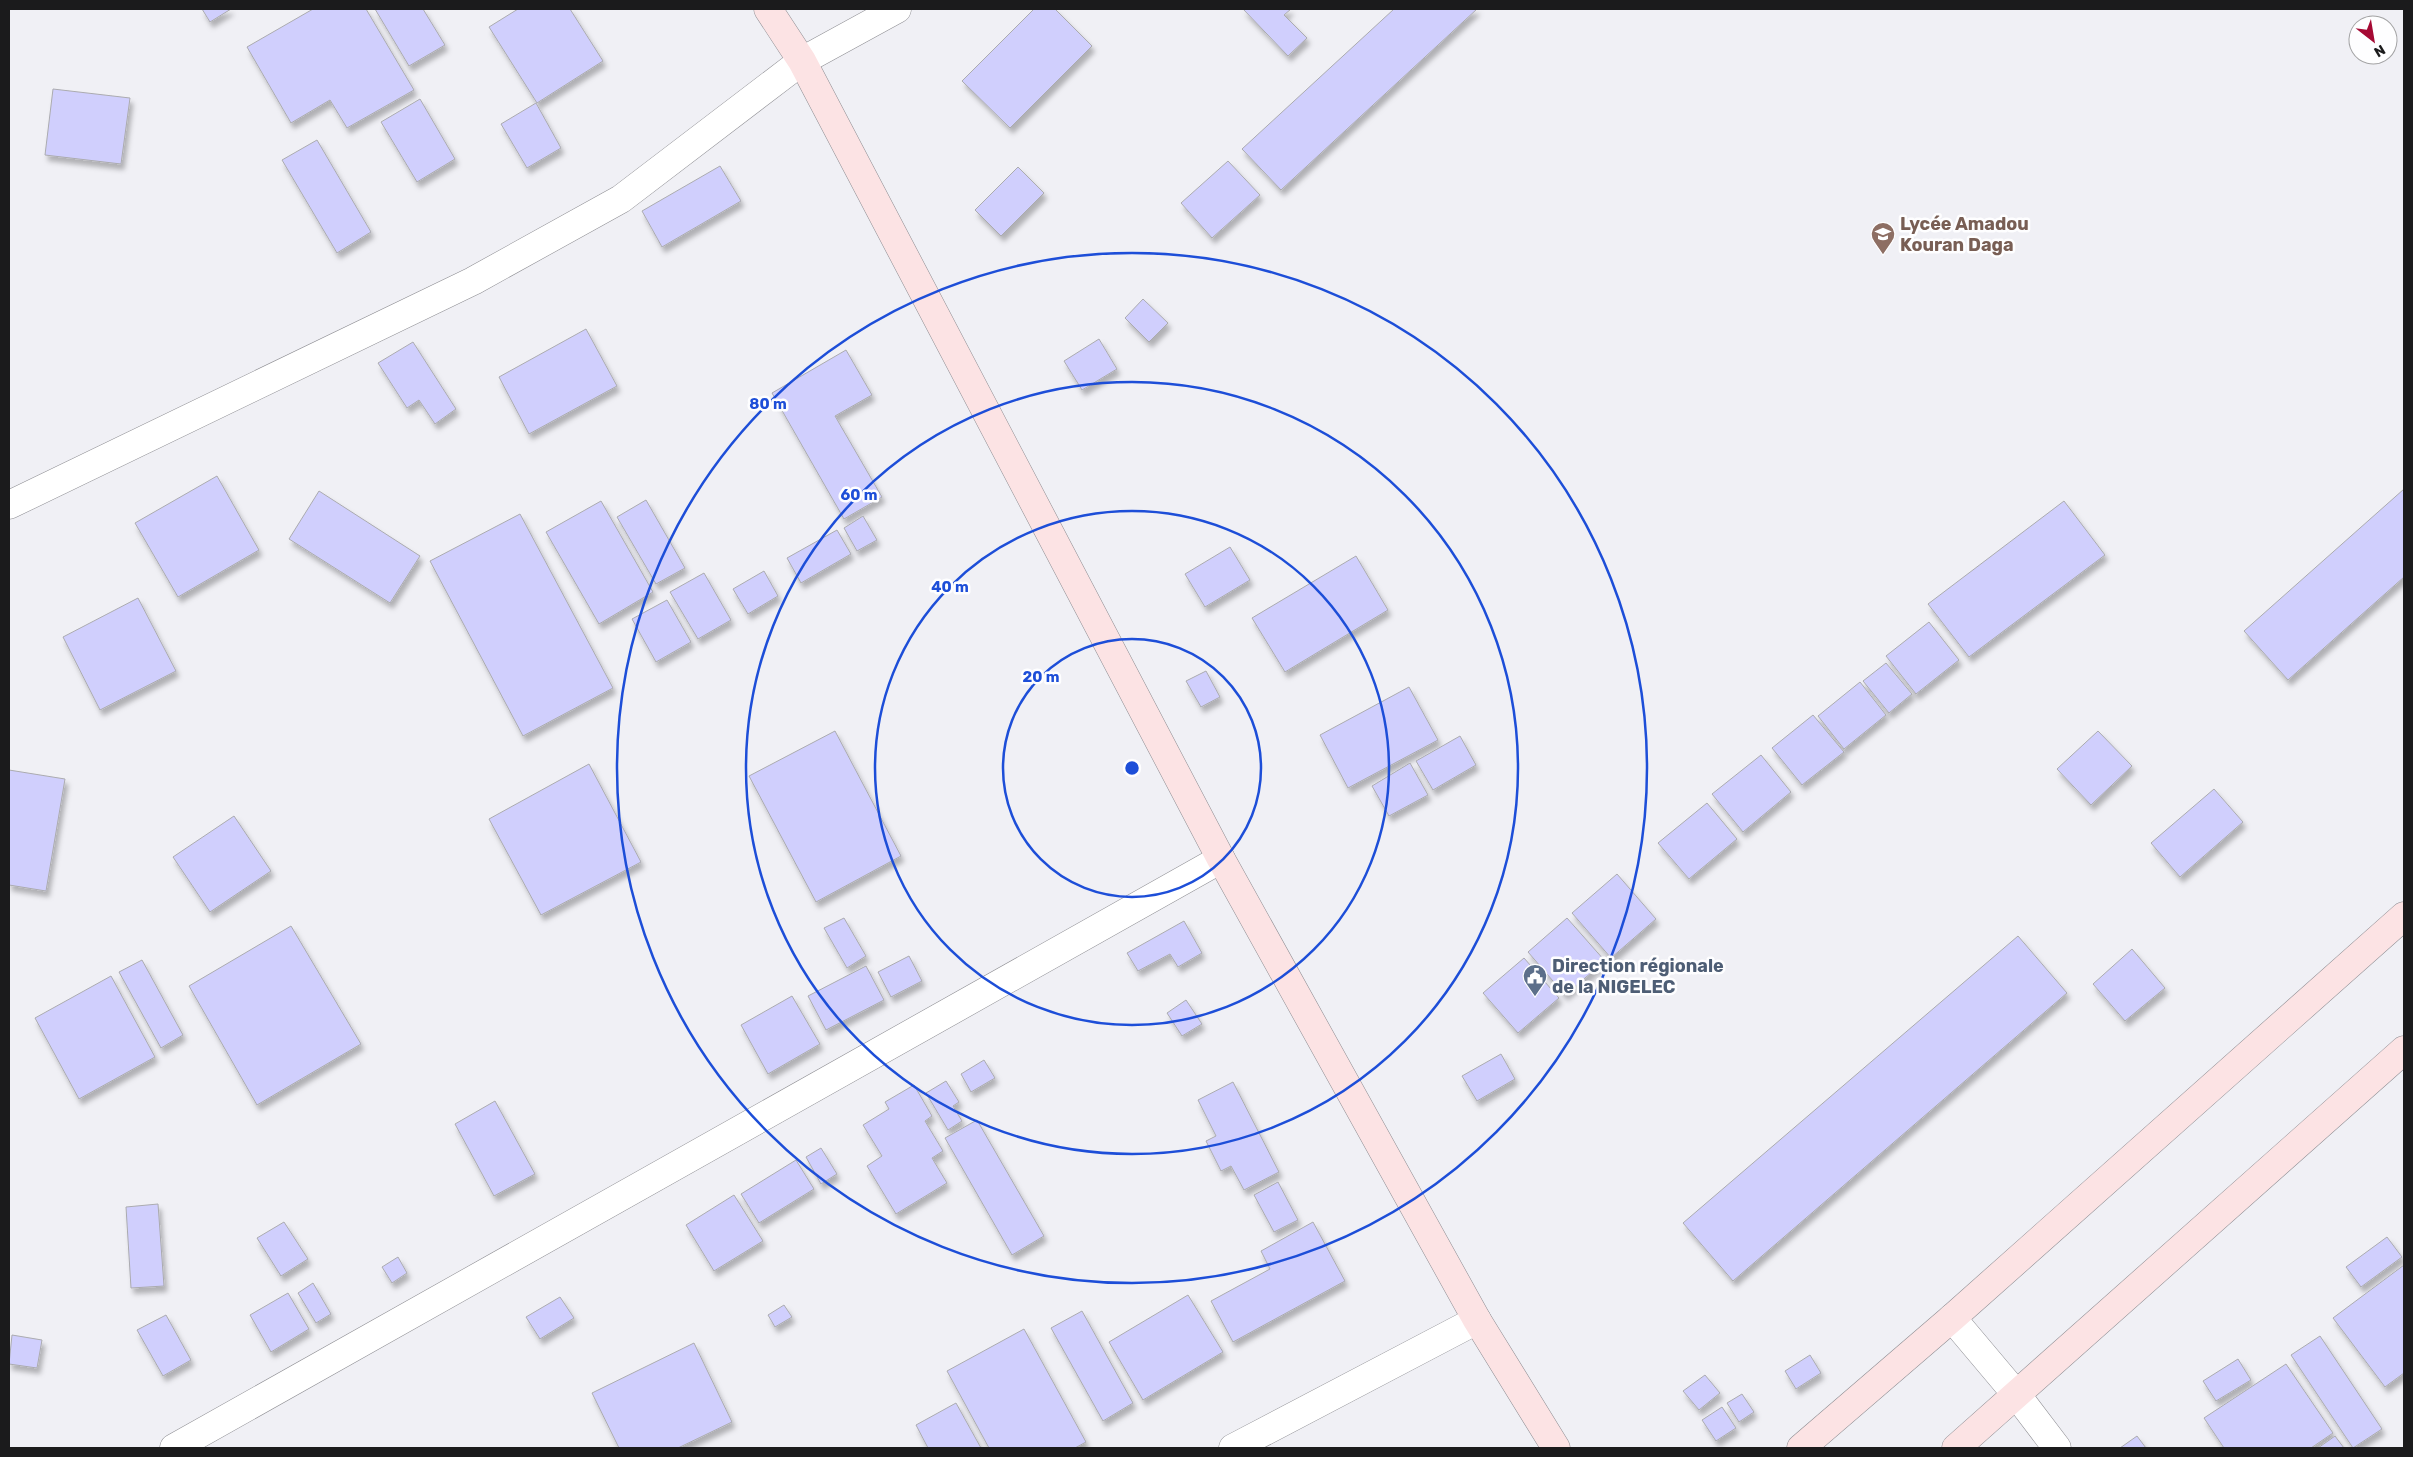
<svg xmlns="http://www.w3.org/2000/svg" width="2413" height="1457" viewBox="0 0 2413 1457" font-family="Rubik,sans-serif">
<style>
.building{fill:#d0cffd;stroke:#ababaf;filter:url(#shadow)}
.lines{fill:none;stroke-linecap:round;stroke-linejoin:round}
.street-casing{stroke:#8d8d92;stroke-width:29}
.secondary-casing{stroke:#8d8d92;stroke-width:29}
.street{stroke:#fff;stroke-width:28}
.secondary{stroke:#fce3e4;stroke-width:28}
.ring{fill:none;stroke:#1d4ed8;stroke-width:2.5}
.labels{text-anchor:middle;stroke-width:5;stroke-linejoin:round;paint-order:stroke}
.education-label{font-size:18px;font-weight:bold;fill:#785e54;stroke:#fefeff;text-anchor:start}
.service-label{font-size:18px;font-weight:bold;fill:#4e5e75;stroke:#fefeff;text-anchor:start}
.centre{fill:#1d4ed8;stroke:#fefeff;stroke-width:2.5}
.ring-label{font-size:15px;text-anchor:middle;font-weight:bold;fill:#1d4ed8;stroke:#fefeff;stroke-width:5;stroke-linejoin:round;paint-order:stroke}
</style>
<defs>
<filter id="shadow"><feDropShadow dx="3" dy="5.5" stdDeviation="2.5" flood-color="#0004"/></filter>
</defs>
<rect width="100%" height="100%" fill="#f0f0f5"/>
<path class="building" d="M202,9H231L210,22Z
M313,9H366L414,90L347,128L330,100L291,123L247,47Z
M375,9H423L445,45L409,66Z
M518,9H570L603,61L537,103L489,27Z
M1034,9H1055L1092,46L1010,128L962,81Z
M1243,9H1291L1284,15L1307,38L1288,56Z
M1394,9H1477L1281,190L1242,149Z
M53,89L130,98L121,164L45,155Z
M420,99L455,159L417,182L381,122Z
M536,103L561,148L527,168L501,124Z
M317,140L371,232L337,253L282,160Z
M1228,161L1260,195L1212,238L1181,203Z
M720,166L741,201L662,247L642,211Z
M1018,167L1044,193L1001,236L975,210Z
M1143,299L1168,323L1149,342L1125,318Z
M586,329L617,386L529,434L499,377Z
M1099,339L1117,369L1082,390L1064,361Z
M413,342L456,409L435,424L419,400L407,408L378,363Z
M846,350L872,395L835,416L882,497L844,519L772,393Z
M217,476L259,550L178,597L135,523Z
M2404,489V577L2288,680L2244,631Z
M319,491L420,556L390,603L289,539Z
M646,500L685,568L656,584L617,517Z
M601,501L653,592L599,624L546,532Z
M2064,501L2105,555L1969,657L1928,604Z
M520,514L613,688L523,736L430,561Z
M863,516L877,540L857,551L844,528Z
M837,530L851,554L801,583L787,558Z
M1230,547L1250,580L1205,607L1185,574Z
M1356,556L1388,610L1285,672L1252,618Z
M764,571L778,596L748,614L733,589Z
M704,573L731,620L698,639L670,592Z
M138,598L176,671L100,710L63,637Z
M667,600L691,642L656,662L632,619Z
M1929,622L1959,660L1916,694L1886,656Z
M1886,663L1912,694L1889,713L1863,681Z
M1206,671L1220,697L1201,707L1186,681Z
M1860,682L1886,715L1844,749L1818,716Z
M1409,687L1438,740L1348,788L1320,735Z
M1813,715L1844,752L1802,785L1772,748Z
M835,731L901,856L816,902L749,776Z
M2098,731L2132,766L2091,805L2057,769Z
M1460,736L1476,765L1433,790L1416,761Z
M1761,755L1791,792L1743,832L1712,794Z
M1410,763L1428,795L1389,816L1372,786Z
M589,764L641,862L541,915L489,819Z
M9,770L65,779L46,891L9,885Z
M2214,789L2243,822L2180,877L2151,843Z
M1707,803L1737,839L1689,879L1658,843Z
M234,816L271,871L210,912L173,857Z
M1617,874L1656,919L1611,958L1572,913Z
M844,918L866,956L847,968L824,928Z
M1567,918L1605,961L1565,995L1528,952Z
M1184,921L1202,953L1178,967L1170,954L1138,971L1127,953Z
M291,926L361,1044L257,1105L189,986Z
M2018,936L2067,993L1733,1281L1683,1223Z
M2132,949L2165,988L2125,1021L2093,984Z
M909,956L922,981L891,997L878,972Z
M1524,958L1559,998L1518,1033L1483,993Z
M142,960L183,1035L161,1048L119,972Z
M866,966L884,1000L826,1030L808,996Z
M111,976L155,1057L79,1099L35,1018Z
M792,996L820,1044L768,1074L741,1025Z
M1186,1000L1202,1024L1182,1036L1167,1013Z
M1501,1054L1515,1079L1477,1101L1462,1076Z
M984,1060L995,1078L971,1092L961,1074Z
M946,1081L959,1102L953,1106L962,1121L948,1130L926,1093Z
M1233,1082L1279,1172L1244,1190L1231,1166L1221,1171L1206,1141L1216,1136L1198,1100Z
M914,1085L932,1116L925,1121L943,1151L932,1158L947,1183L896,1214L867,1166L882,1156L863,1125L889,1109L885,1102Z
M495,1101L535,1174L494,1196L455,1124Z
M977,1120L1044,1236L1012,1255L945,1138Z
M821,1148L837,1174L821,1184L806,1157Z
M796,1160L814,1189L759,1223L741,1194Z
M1278,1182L1298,1220L1274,1232L1254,1195Z
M734,1195L763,1241L714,1271L686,1225Z
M158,1204L164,1286L131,1288L126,1207Z
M284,1222L308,1259L281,1276L257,1238Z
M1313,1222L1345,1281L1233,1342L1211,1301L1270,1269L1261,1251Z
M2387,1237L2402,1257L2361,1287L2346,1267Z
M398,1257L407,1273L392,1283L382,1267Z
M2404,1265V1373L2385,1387L2333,1318Z
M313,1283L331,1314L316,1323L298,1293Z
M288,1293L309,1329L271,1352L250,1315Z
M1188,1295L1223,1352L1143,1400L1109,1342Z
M560,1297L574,1318L540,1339L526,1317Z
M784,1305L792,1317L775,1327L768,1315Z
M1082,1311L1133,1403L1103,1421L1051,1328Z
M166,1315L191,1360L163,1376L137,1330Z
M1024,1329L1086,1442L1075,1448H989L947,1371Z
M12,1335L42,1340L37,1368L9,1364Z
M2320,1336L2382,1429L2353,1448L2291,1355Z
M694,1343L732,1422L678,1448H619L592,1393Z
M1810,1355L1821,1373L1796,1389L1785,1371Z
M2238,1359L2251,1380L2216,1401L2203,1381Z
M2286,1364L2333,1433L2311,1448H2224L2204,1418Z
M1705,1375L1720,1393L1699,1410L1683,1391Z
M1742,1394L1754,1412L1739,1422L1727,1403Z
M956,1403L981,1448H928L916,1425Z
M1722,1407L1736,1428L1716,1441L1702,1420Z
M2137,1436L2146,1448H2120Z
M2335,1436L2344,1448H2318Z"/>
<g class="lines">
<g class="street-casing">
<path id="street" d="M9,505L473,281L621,199L802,61L897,9
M1952,1318L2016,1394L2057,1448
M174,1448L1221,859
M1233,1448L1477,1320"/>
</g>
<g class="secondary-casing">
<path id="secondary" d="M768,9L802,61L1221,859L1477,1320L1556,1448
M1801,1448L1952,1318L2404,916
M1956,1448L2404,1050"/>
</g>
<use href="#street" class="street"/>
<use href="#secondary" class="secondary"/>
</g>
<g class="ring">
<circle cx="1132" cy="768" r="129"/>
<circle cx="1132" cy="768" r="257"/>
<circle cx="1132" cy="768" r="386"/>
<circle cx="1132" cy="768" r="515"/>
</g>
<defs>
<g id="university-pin" transform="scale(1.25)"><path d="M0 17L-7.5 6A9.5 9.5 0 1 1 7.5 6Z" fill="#8d6e63" stroke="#fefeff"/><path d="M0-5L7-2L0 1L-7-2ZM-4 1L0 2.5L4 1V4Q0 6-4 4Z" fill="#fff"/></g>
<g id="civic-pin" transform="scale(1.25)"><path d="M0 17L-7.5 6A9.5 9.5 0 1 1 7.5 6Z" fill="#5c6f8a" stroke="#fefeff"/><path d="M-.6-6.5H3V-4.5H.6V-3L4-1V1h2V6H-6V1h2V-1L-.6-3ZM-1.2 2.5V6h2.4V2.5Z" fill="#fff"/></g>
</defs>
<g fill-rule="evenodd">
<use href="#university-pin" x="1883" y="234"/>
<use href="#civic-pin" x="1535" y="976"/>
</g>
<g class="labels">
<g class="education-label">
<text x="1900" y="230">Lycée Amadou<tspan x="1900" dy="21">Kouran Daga</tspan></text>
</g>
<g class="service-label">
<text x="1552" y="972">Direction régionale<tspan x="1552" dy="21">de la NIGELEC</tspan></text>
</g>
</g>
<circle cx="1132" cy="768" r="8" class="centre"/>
<g class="ring-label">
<text x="768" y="409">80 m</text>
<text x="859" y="500">60 m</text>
<text x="950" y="592">40 m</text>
<text x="1041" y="682">20 m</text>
</g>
<rect width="2413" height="1457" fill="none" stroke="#1b1b1c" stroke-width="20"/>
<g transform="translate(2373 40) rotate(149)"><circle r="24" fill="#fefeff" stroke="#a3a3a4"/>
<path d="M0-4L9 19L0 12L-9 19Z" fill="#a50934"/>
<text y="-8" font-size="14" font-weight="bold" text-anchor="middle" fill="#1b1b1c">N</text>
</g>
</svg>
